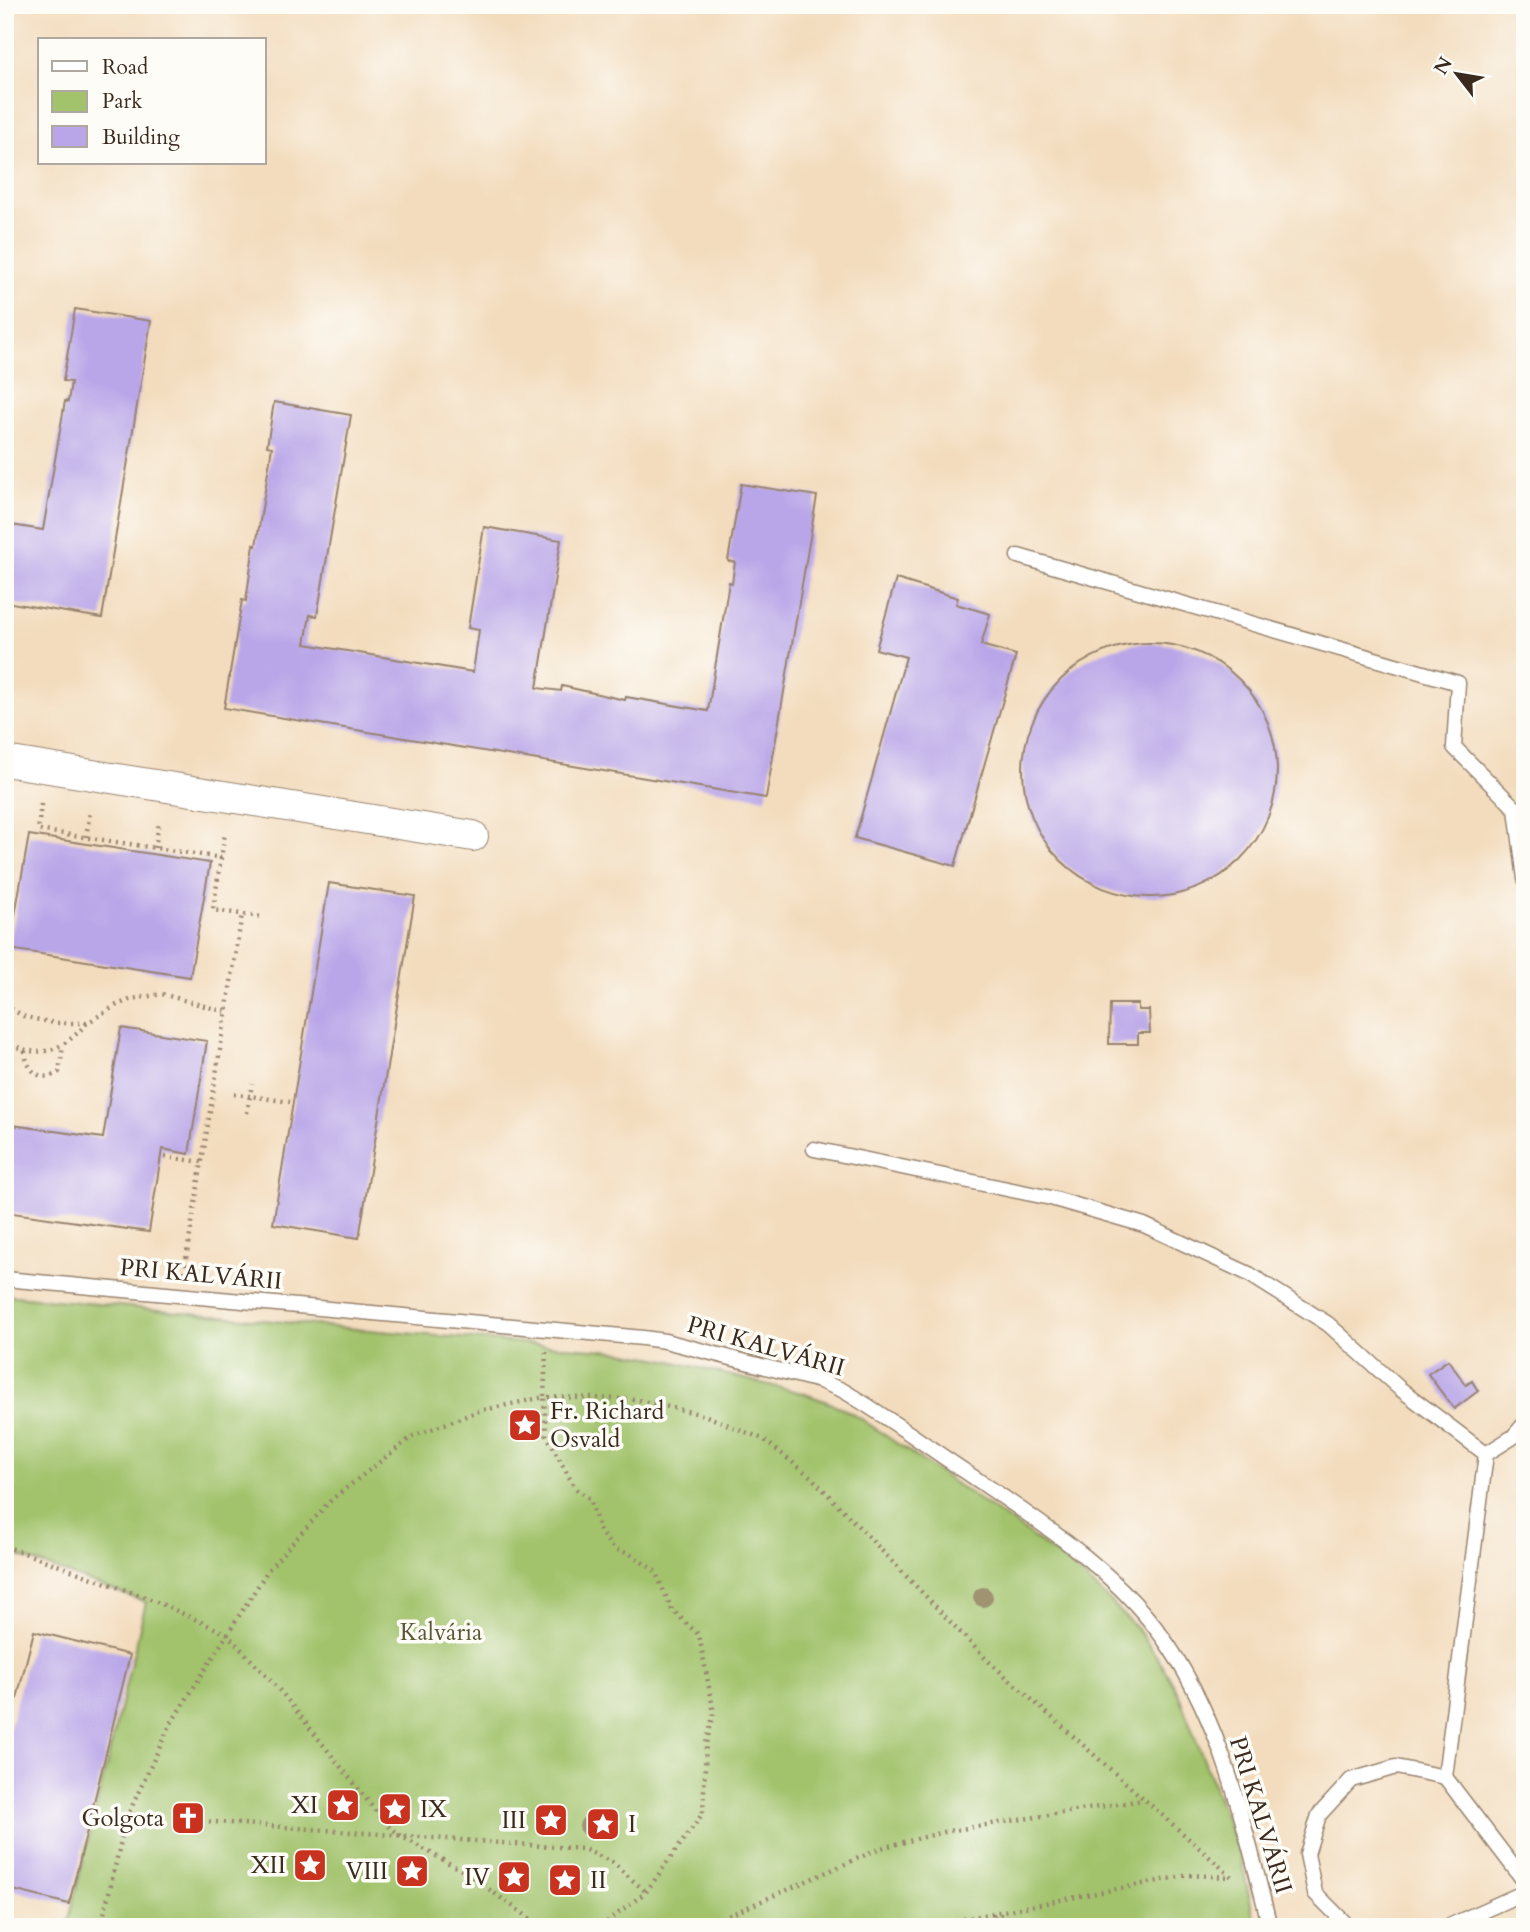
<svg xmlns="http://www.w3.org/2000/svg" width="1530" height="1932" viewBox="0 0 1530 1932" font-family="Cardo,serif">
<style>
.green{fill:#a2c36c;stroke:#6e7645;stroke-width:2}
.building{fill:#b9a6e8}
.lines{fill:none;stroke-linecap:round;stroke-linejoin:round}
.service-casing{stroke:#97836e;stroke-width:17}
.minor-casing{stroke:#97836e;stroke-width:32}
.path{stroke:#97836e;stroke-width:4.5;stroke-dasharray:2 5;stroke-linecap:butt}
.service{stroke:#fff;stroke-width:14}
.minor{stroke:#fff;stroke-width:30}
.tree{fill:#9f9372}
.labels{text-anchor:middle;stroke-width:7;stroke-linejoin:round;paint-order:stroke}
.street-label{font-size:24px;fill:#3b2a1e;stroke:#fdfcf7}
.poi-label{font-size:24px;fill:#3b2a1e;stroke:#fdfcf7;text-anchor:end}
.park-label{font-size:24px;fill:#5a5835;stroke:#fdfcf7}
</style>
<rect width="100%" height="100%" fill="#fdfcf7"/>
<filter id="ink" filterUnits="userSpaceOnUse"><feTurbulence type="fractalNoise" baseFrequency=".0143" numOctaves="2"/><feDisplacementMap in="SourceGraphic" scale="14" xChannelSelector="R" yChannelSelector="G"/><feConvolveMatrix kernelMatrix="1 2 1 2 8 2 1 2 1" color-interpolation-filters="sRGB"/></filter>
<filter id="wash" filterUnits="userSpaceOnUse"><feTurbulence type="fractalNoise" baseFrequency=".00686" numOctaves="4" result="noise"/><feDisplacementMap in="SourceGraphic" scale="28" xChannelSelector="R" yChannelSelector="G"/><feGaussianBlur stdDeviation="1.57" result="paint"/><feColorMatrix in="noise" values="0 0 0 0 0 0 0 0 0 0 0 0 0 0 0 0 0 1.4 0 .05"/><feComposite in="paint" operator="in"/></filter>
<g filter="url(#wash)">
<rect width="100%" height="100%" fill="#f3dcbd"/>
<path class="green" d="M5,1295L334,1327L615,1351L667,1360L806,1394L840,1407L860,1418L1030,1535L1071,1566L1110,1601L1139,1631L1161,1663L1178,1693L1240,1855L1256,1927H67L146,1602L5,1551Z"/>
<g id="blocks">
<path class="building" d="M75,309L151,321L102,618L5,602V524L43,530L65,401L68,402L71,382L63,381Z
M274,402L351,415L317,616L310,615L305,644L473,672L479,630L468,628L484,527L561,540L537,688L561,691L562,686L625,700L626,697L708,711L729,582L732,583L735,562L728,561L741,484L817,496L766,798L224,708L242,600L246,601L254,545L256,546L272,447L267,446Z
M896,579L958,598L956,604L990,614L981,645L1016,655L955,866L855,838L906,657L876,649Z
M1023 770a127 127 0 1 1 254 0a127 127 0 1 1-254 0Z
M29,835L210,863L190,977L9,949Z
M329,883L415,896L359,1238L273,1224Z
M1110,1004H1138V1010H1149L1150,1033H1138V1044H1109Z
M121,1028L207,1041L189,1154L162,1149L149,1232L5,1212V1124L103,1138Z
M1448,1360L1466,1385L1472,1381L1478,1391L1454,1409L1428,1374Z
M34,1631L130,1655L69,1904L5,1888V1746Z"/>
</g>
</g>
<g filter="url(#ink)">
<use href="#blocks" fill-opacity="0" stroke="#97836e" stroke-width="2"/>
<g class="lines">
<g class="service-casing">
<path id="service" d="M1018,556L1458,683L1454,747L1516,809L1525,879
M814,1149L1051,1198L1144,1225L1249,1274L1328,1324L1399,1388L1486,1454
M5,1279L643,1338L665,1341L820,1381L842,1390C885,1415 925,1445 966,1472C1041,1523 1119,1571 1170,1648C1225,1731 1246,1832 1270,1927
M1525,1423L1513,1437L1486,1454L1445,1777L1525,1882
M1349,1927L1315,1893L1307,1854L1319,1815L1351,1780L1396,1767L1445,1777
M1447,1927L1525,1892"/>
</g>
<g class="minor-casing">
<path id="minor" d="M5,761L473,836"/>
</g>
<path class="path" d="M41,804L38,830L221,858L225,833
M86,837L90,812
M155,848L159,823
M221,858L213,910L262,917
M5,1005L25,1017L55,1023H87L117,1005L132,999L162,994L226,1012
M5,1041C40,1061 62,1051 87,1023
M25,1051C26,1070 41,1084 59,1072L63,1046
M234,1094L250,1096L252,1084
M247,1113L250,1096L290,1102
M165,1157L202,1162
M184,1272L242,914
M546,1352L544,1397L634,1399L704,1415L763,1439L811,1477L986,1659L1233,1878
M5,1546L153,1600L227,1634L282,1693L387,1825L404,1838L463,1871L542,1927
M202,1821L584,1849L612,1862L646,1892
M101,1927L126,1819L170,1725L268,1570L331,1500L413,1436L479,1411L544,1397L546,1434L575,1488L590,1499L600,1532L614,1549L630,1554L655,1571L672,1610L699,1635L714,1713L706,1743L703,1813L646,1892L600,1927
M703,1927L881,1848L948,1831L1143,1800
M922,1927L1189,1875L1229,1877
M976,1927L996,1914L1046,1927"/>
<use href="#service" class="service"/>
<use href="#minor" class="minor"/>
</g>
<g class="tree">
<circle cx="983" cy="1597" r="10"/>
<circle cx="589" cy="1826" r="10"/>
</g>
</g>
<defs>
<g id="sight-square" transform="scale(1.75)"><rect x="-9" y="-9" width="18" height="18" rx="4" fill="#c8321e" stroke="#fdfcf7"/><path d="M0-6L1.8-2.2L6-1.7L2.9 1.2L3.7 5.4L0 3.3L-3.7 5.4L-2.9 1.2L-6-1.7L-1.8-2.2Z" fill="#fff"/></g>
<g id="church-square" transform="scale(1.75)"><rect x="-9" y="-9" width="18" height="18" rx="4" fill="#c8321e" stroke="#fdfcf7"/><path d="M-1.2-6h2.4v3.5h3.3v2.4h-3.3V6h-2.4V-.1h-3.3v-2.4h3.3Z" fill="#fff"/></g>
</defs>
<g fill-rule="evenodd">
<use href="#sight-square" x="525" y="1425"/>
<use href="#sight-square" x="343" y="1805"/>
<use href="#sight-square" x="395" y="1809"/>
<use href="#church-square" x="188" y="1818"/>
<use href="#sight-square" x="551" y="1820"/>
<use href="#sight-square" x="603" y="1824"/>
<use href="#sight-square" x="310" y="1865"/>
<use href="#sight-square" x="412" y="1871"/>
<use href="#sight-square" x="514" y="1877"/>
<use href="#sight-square" x="565" y="1880"/>
</g>
<g class="labels">
<g class="street-label">
<text transform="translate(201 1274) rotate(5)" y="8">PRI KALVÁRII</text>
<text transform="translate(766 1346) rotate(16)" y="8">PRI KALVÁRII</text>
<text transform="translate(1261 1815) rotate(73)" y="8">PRI KALVÁRII</text>
</g>
<g class="poi-label">
<text x="550" y="1419" text-anchor="start">Fr. Richard<tspan x="550" dy="28">Osvald</tspan></text>
<text x="318" y="1813">XI</text>
<text x="420" y="1817" text-anchor="start">IX</text>
<text x="164" y="1826">Golgota</text>
<text x="526" y="1828">III</text>
<text x="628" y="1832" text-anchor="start">I</text>
<text x="286" y="1873">XII</text>
<text x="388" y="1879">VIII</text>
<text x="490" y="1885">IV</text>
<text x="590" y="1888" text-anchor="start">II</text>
</g>
<g class="park-label">
<text x="441" y="1640">Kalvária</text>
</g>
</g>
<rect width="1530" height="1932" fill="none" stroke="#fdfcf7" stroke-width="28"/>
<rect x="38" y="38" width="228" height="126" fill="#fdfcf7" stroke="#afa8a0" stroke-width="2"/>
<rect x="52" y="61" width="35" height="10" fill="#ffffff" stroke="#afa8a0" stroke-width="2"/>
<text x="102" y="74" font-size="21" fill="#3b2a1e">Road</text>
<rect x="52" y="91" width="35" height="21" fill="#a2c36c" stroke="#afa8a0" stroke-width="2"/>
<text x="102" y="108" font-size="21" fill="#3b2a1e">Park</text>
<rect x="52" y="126" width="35" height="21" fill="#b9a6e8" stroke="#afa8a0" stroke-width="2"/>
<text x="102" y="144" font-size="21" fill="#3b2a1e">Building</text>
<g transform="translate(1457 74) rotate(301)" stroke="#fdfcf7" stroke-width="5" paint-order="stroke">
<path d="M0-5L12 26L0 18L-12 26Z" fill="#3b2a1e"/>
<text y="-10" font-size="19" font-weight="bold" text-anchor="middle" fill="#3b2a1e">N</text>
</g>
</svg>
